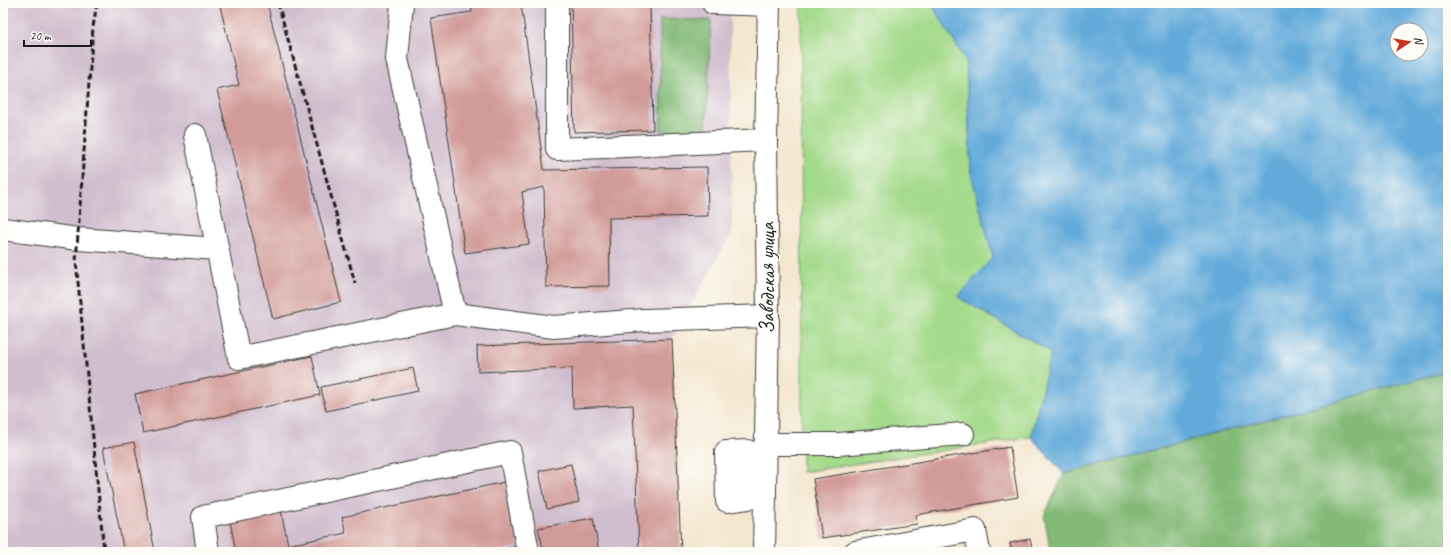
<svg xmlns="http://www.w3.org/2000/svg" width="1451" height="555" viewBox="0 0 1451 555" font-family="Caveat,sans-serif">
<style>
.industrial{fill:#d0bdcd}
.green{fill:#a4da8b;stroke:#607b54}
.forest{fill:#83ba77;stroke:#506b4a}
.water{fill:#64aada;stroke:#40637b;fill-rule:evenodd}
.building{fill:#d19b99}
.lines{fill:none;stroke-linecap:round;stroke-linejoin:round}
.minor-casing{stroke:#3c3a37;stroke-width:24}
.major-casing{stroke:#3c3a37;stroke-width:24}
.minor{stroke:#fff;stroke-width:22}
.major{stroke:#fff;stroke-width:22}
.rail{stroke:#1c1c1c;stroke-width:3;stroke-dasharray:6 3;stroke-linecap:butt}
.labels{text-anchor:middle;stroke-width:3;stroke-linejoin:round;paint-order:stroke}
.street-label{font-size:20px;fill:#1c1c1c;stroke:#fdfcf7}
</style>
<rect width="100%" height="100%" fill="#fdfcf7"/>
<filter id="ink" filterUnits="userSpaceOnUse"><feTurbulence type="fractalNoise" baseFrequency=".025" numOctaves="2"/><feDisplacementMap in="SourceGraphic" scale="8" xChannelSelector="R" yChannelSelector="G"/><feConvolveMatrix kernelMatrix="1 2 1 2 8 2 1 2 1" color-interpolation-filters="sRGB"/></filter>
<filter id="wash" filterUnits="userSpaceOnUse"><feTurbulence type="fractalNoise" baseFrequency=".012" numOctaves="4" result="noise"/><feDisplacementMap in="SourceGraphic" scale="16" xChannelSelector="R" yChannelSelector="G"/><feGaussianBlur stdDeviation="0.9" result="paint"/><feColorMatrix in="noise" values="0 0 0 0 0 0 0 0 0 0 0 0 0 0 0 0 0 1.4 0 .05"/><feComposite in="paint" operator="in"/></filter>
<g filter="url(#wash)">
<rect width="100%" height="100%" fill="#f4e7d0"/>
<path class="industrial" d="M3,3H730L732,232L672,339L681,552H3Z"/>
<path class="green" d="M801,3H931L966,61L971,173L993,257L959,297L1051,352L1031,437L802,472Z"/>
<path class="forest" d="M660,19L711,20L706,130L661,131Z
M1448,371V545L1414,552H1051L1044,516L1064,474Z"/>
<path class="water" d="M931,3H1448V371L1064,474L1031,437L1051,352L958,297L993,257L971,173L966,61ZM1397,30H1421V54H1397Z"/>
<g id="blocks">
<path class="building" d="M232,3H267L341,302L273,319L217,90L239,85L220,6Z
M471,3H521L544,170L707,167L708,216L609,218L610,286L546,287L544,187L522,192L529,244L465,253L431,18L472,12Z
M571,3H650L653,130L574,132Z
M672,339L681,552H639L633,405L573,408L572,368L478,372L477,346Z
M312,356L320,395L143,433L135,394Z
M413,368L418,391L326,411L321,387Z
M134,442L155,552H124L103,448Z
M1010,447L1018,497L916,515L917,524L822,538L813,479Z
M571,464L579,502L547,509L539,471Z
M505,482L519,546L491,552H236L230,521L281,510L288,545L346,533L342,517Z
M593,518L599,552H544L538,528Z
M1030,539L1033,552H1012L1010,543Z"/>
</g>
</g>
<g filter="url(#ink)">
<use href="#blocks" fill-opacity="0" stroke="#3c3a37" stroke-width="1"/>
<g class="lines">
<g class="minor-casing">
<path id="minor" d="M402,3L397,59L455,314L554,327L644,320L768,316
M557,3V149L766,140
M713,3L769,5
M195,135L239,358L455,314
M3,229L78,239L218,249
M765,444H838L963,434
M748,472V498L727,501L726,452L748,451V472L765,470
M208,552L203,517L510,452L528,552
M855,552L975,530L979,552"/>
</g>
<g class="major-casing">
<path id="major" d="M764,552L768,316L766,140L769,3"/>
</g>
<use href="#minor" class="minor"/>
<use href="#major" class="major"/>
<path class="rail" d="M97,3L93,27L76,261L104,552
M278,3L355,283"/>
</g>
</g>
<g class="labels">
<g class="street-label">
<text transform="translate(767 278) rotate(-90)" y="7">Заводская улица</text>
</g>
</g>
<rect width="1451" height="555" fill="none" stroke="#fdfcf7" stroke-width="16"/>
<g transform="translate(1409 42) rotate(78)"><circle r="19" fill="#fdfcf7" stroke="#a3a29f"/>
<path d="M0-3L7 15L0 10L-7 15Z" fill="#c8321e"/>
<text y="-6" font-size="11" font-weight="bold" text-anchor="middle" fill="#1c1c1c">N</text>
</g>
<path d="M24 40v6h67v-6" fill="none" stroke="#1c1c1c" stroke-width="2"/>
<text x="30" y="40" font-size="12" fill="#1c1c1c" stroke="#fdfcf7" stroke-width="3" paint-order="stroke">20 m</text>
</svg>
